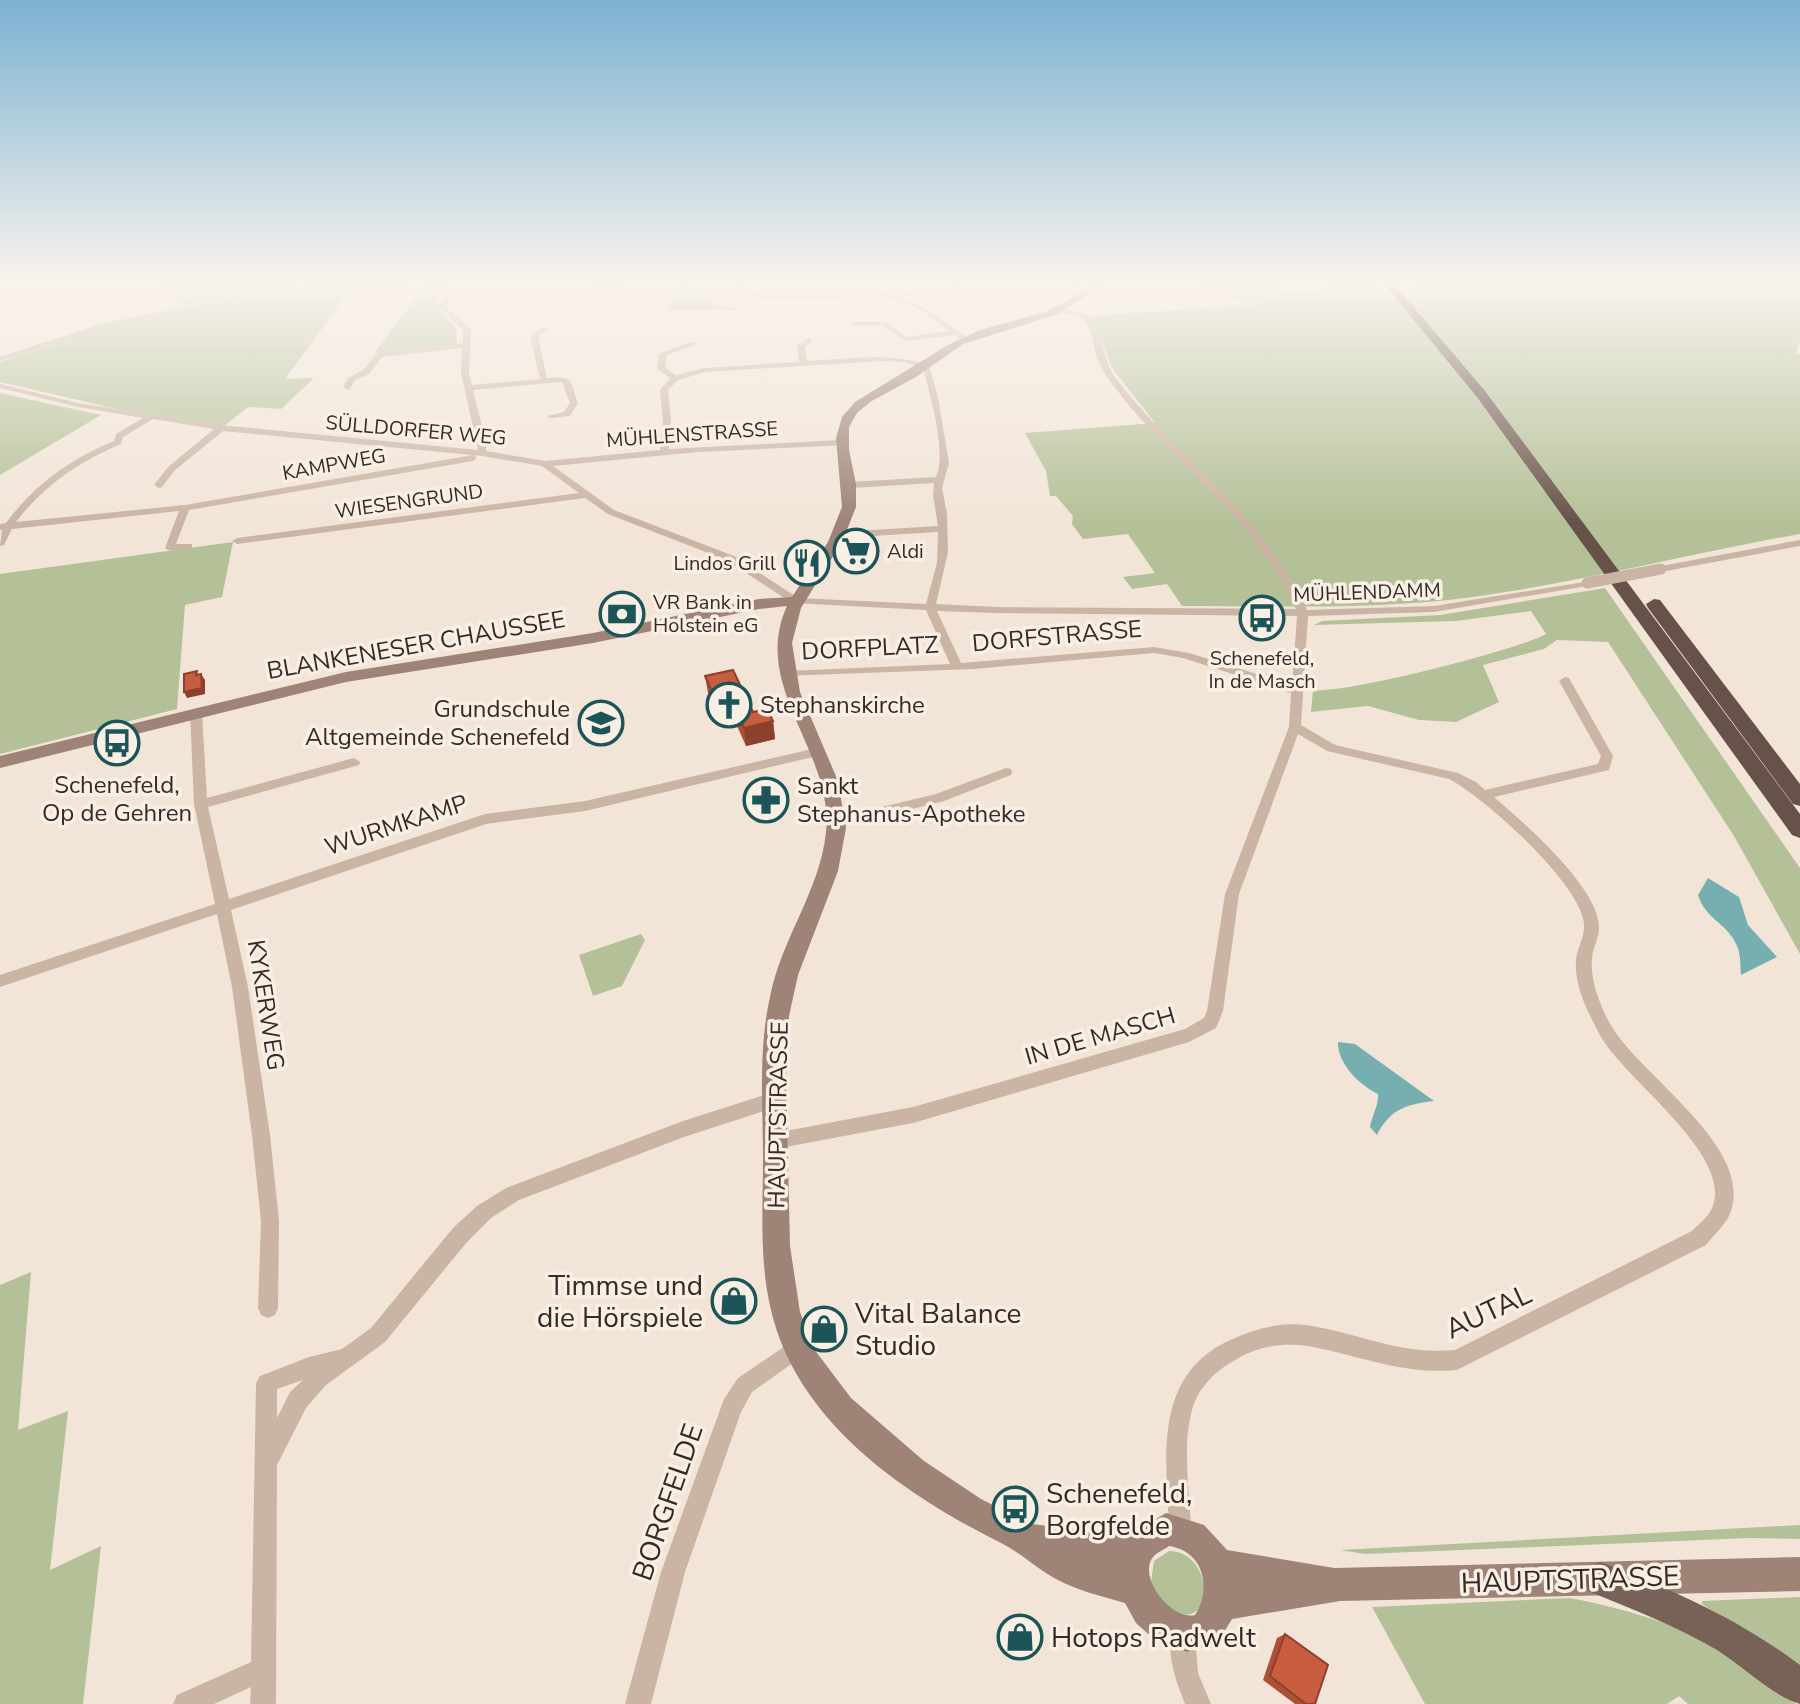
<svg xmlns="http://www.w3.org/2000/svg" width="1800" height="1704" viewBox="0 0 1800 1704" font-family="'Nunito Sans',sans-serif">
<style>
.green{fill:#b4c198}
.water{fill:#77afb0}
.lines{fill:none;stroke-linecap:round;stroke-linejoin:round}
.minor{fill:#cab5a4;fill-rule:evenodd}
.secondary{fill:#9e8376;fill-rule:evenodd}
.primary{fill:#786157;fill-rule:evenodd}
.trunk{fill:#67524a;fill-rule:evenodd}
.minor-bridge{stroke:#cab5a4;stroke-width:11}
.wall{fill:#ad5036}
.shaded-wall{fill:#8d412c}
.building{fill:#c95d3f;stroke:#8d412c;stroke-width:2}
.labels{text-anchor:middle;stroke-width:7;stroke-linejoin:round;paint-order:stroke}
.far-street-label{font-size:20px;fill:#352a26;stroke:#faefe5}
.far-poi-label{font-size:20px;fill:#352a26;stroke:#faefe5;text-anchor:start}
.street-label{font-size:24px;fill:#352a26;stroke:#faefe5}
.poi-label{font-size:24px;fill:#352a26;stroke:#faefe5;text-anchor:start}
.near-poi-label{font-size:28px;fill:#352a26;stroke:#faefe5;text-anchor:start}
.near-street-label{font-size:28px;fill:#352a26;stroke:#faefe5}
</style>
<rect width="100%" height="100%" fill="#f2e5d8"/>
<path class="green" d="M156,285H286L186,305Z
M307,285H449L438,298L437,305L457,330L456,346L374,353L426,285L346,296L285,379L314,378L281,409L248,407L224,426L117,409L0,382V362L102,327Z
M677,285H688L720,306L746,310H668Z
M1193,285H1283L1275,289C1293,296 1310,294 1328,288L1320,285H1377L1388,298L1420,297L1410,285H1800V341L1796,353L1800,355V534C1691,553 1583,582 1473,597C1377,610 1279,606 1182,606L1167,584L1132,589L1123,577L1155,573L1128,534L1083,539L1072,524L1073,516L1056,496H1050L1046,471L1025,433L1155,423L1112,368L1091,316L1262,304L1259,301L1241,302Z
M0,393L101,415L0,475Z
M233,542L222,597L185,605L177,709L0,754V574Z
M1605,588L1800,868V954L1734,836L1608,642L1557,640L1544,649L1483,665L1499,702L1456,722L1419,720L1368,706L1311,712L1313,690C1341,695 1518,650 1546,634L1531,611L1456,621L1314,625L1322,621L1440,615Z
M641,934L645,940L622,986L593,996L579,955Z
M31,1272L18,1430L68,1411L50,1570L101,1546L83,1704H0V1285Z
M1800,1525V1539L1749,1538L1365,1554L1340,1550Z
M1169,1551C1209,1551 1217,1617 1183,1615C1178,1615 1171,1611 1165,1609L1151,1582L1154,1561Z
M1800,1597V1672L1702,1604V1601Z
M1570,1598C1625,1609 1677,1623 1726,1652C1751,1667 1773,1687 1796,1704H1688L1679,1696L1667,1704H1425L1372,1607Z"/>
<path class="water" d="M1708,878L1739,897L1748,925L1777,957L1741,975C1740,966 1741,952 1736,944C1726,922 1706,920 1698,895Z
M1338,1042L1355,1044L1434,1101C1407,1104 1390,1109 1377,1135L1370,1127C1372,1115 1379,1105 1378,1094C1360,1086 1337,1063 1338,1042Z"/>
<g class="lines">
<path class="minor" d="M290,285H300L102,328L0,361V357L100,324Z
M453,285H459L445,306L471,329L469,373L472,385L540,379L531,341L532,334L543,327L549,328L539,335V341L547,378C575,376 569,379 578,403L570,416L551,418L547,416L564,412L570,403L562,382L473,390L486,442V451L545,461L660,450L663,420L660,390L670,378L657,369L659,354L691,342L698,344L667,355L665,368L676,375L705,368L799,362L797,346L809,338L813,340L805,347L807,361C848,359 889,352 929,365L938,398L949,463L942,488L947,514L948,552L936,604L996,607L1296,609C1258,520 1167,459 1110,381C1105,375 1101,367 1098,360C1093,347 1093,323 1079,317C1072,314 1062,313 1055,311L1057,308C1068,310 1084,311 1091,319C1100,328 1104,364 1117,380C1177,458 1267,518 1307,610L1434,606L1591,581L1592,583L1587,586L1434,612L1308,616L1301,725L1335,745L1458,773L1476,782L1485,790L1598,764L1601,756L1559,681L1565,677L1569,678L1613,756L1609,770L1494,797C1523,822 1600,888 1599,928C1599,938 1593,947 1592,958C1590,979 1599,1003 1609,1022C1638,1076 1759,1148 1729,1216C1724,1226 1713,1236 1706,1245L1457,1370C1404,1375 1364,1357 1313,1347C1288,1342 1259,1345 1237,1359C1224,1366 1213,1374 1204,1386C1177,1419 1190,1489 1191,1529L1188,1537L1180,1540L1172,1537L1169,1529C1166,1456 1152,1372 1235,1338C1257,1328 1281,1322 1306,1325C1360,1333 1398,1355 1455,1350L1692,1231C1698,1225 1709,1216 1712,1208C1735,1155 1623,1079 1600,1035C1588,1013 1574,986 1576,960C1577,948 1585,937 1584,924C1581,884 1484,797 1449,779L1327,751L1298,734L1239,894L1223,1011L1216,1028L1189,1042L913,1123L775,1149L769,1147L766,1141L769,1135L775,1133L913,1107L1185,1029L1204,1018L1207,1011L1225,894L1289,727L1291,693L1183,658L1154,653L974,669L782,676L780,674L786,671L950,664L926,610L792,603L726,560L608,514L585,498L237,544L232,541L237,538L579,493L542,466L482,456L223,431L174,471L162,487L159,488L154,485L168,467L214,429L153,419L123,437L121,444C80,461 43,486 16,522L185,505L473,455L477,458L473,461L189,510L176,544H192V548C184,550 171,553 165,548L179,511L12,529L4,545L0,546L2,530H0V524L6,523C34,485 70,459 114,441L116,434L143,418L78,407L0,388V384L78,403L221,425L478,450L461,373L462,348L382,357L369,374L354,381L350,390L343,388L348,378L363,370L377,353L463,343V330L438,306ZM882,361L905,362L923,368C930,395 947,452 936,477L850,482L845,485L850,488L934,483L933,495L938,526L839,532L834,535L839,538L938,532L937,563L926,604L798,598L734,556L614,510L553,466L699,452L845,445V441L842,440L669,449L671,420L668,390L678,380L705,372ZM937,611L996,613L1297,616L1292,685L1189,653L1154,647L961,663Z
M585,285H625L622,287H588Z
M733,285H740L761,295L841,296L844,298L841,300L760,299Z
M858,285C871,284 884,296 897,295C913,293 927,285 944,285L900,298L925,308L969,339L962,341L955,335L905,341L882,325H852L854,322H886L906,337L950,331L921,310Z
M949,285H957L979,294L974,295Z
M1063,285H1074L1095,290L1092,292Z
M1800,540V546L1661,572L1656,569L1661,566Z
M196,709L202,713L207,798L354,758L360,762L359,765L208,807L229,899L485,814L585,801L817,748L823,752L817,756L585,811L486,824L231,910L248,987L270,1135L279,1221L278,1308L275,1315L268,1318L261,1315L258,1308L261,1221L252,1135L232,987L217,914L0,987V975L215,904L194,804L190,713Z
M1006,768L1011,769L1012,772L1011,775L944,801L836,828L829,823L836,818L936,794Z
M775,1095L781,1098L784,1103L781,1108L761,1112L684,1137L519,1200L491,1218L467,1242L385,1342L326,1385L306,1408L277,1465L276,1704H250L251,1687L214,1704H173L177,1695L251,1662L256,1383L260,1376L309,1357L342,1349L371,1328L453,1228L477,1206L506,1188L683,1121L761,1096ZM303,1380L290,1392L277,1418V1389Z
M797,1338L804,1341L807,1348L804,1355L752,1392L741,1412L685,1572L651,1704H625L661,1572L724,1399L738,1378Z
M1183,1622L1192,1625L1195,1634L1198,1673L1211,1704H1185C1176,1681 1164,1650 1174,1625Z"/>
<path class="secondary" d="M1094,285H1105L1055,315L963,344L916,377L870,402L857,413L849,427V450L856,484V507L842,542L801,608L792,643L800,692L838,781L846,828L838,871L798,975L789,1016L786,1076L790,1246L800,1312L814,1349L851,1398L924,1461L981,1499L1032,1524L1128,1536L1166,1513L1204,1525L1227,1550L1334,1568L1800,1557V1591L1340,1601L1232,1619L1218,1642L1187,1652L1154,1639L1136,1623L1125,1603C1102,1596 1078,1591 1056,1579C1037,1569 1021,1553 1001,1543C905,1495 797,1422 771,1310C759,1260 763,1210 763,1159C763,1105 758,1050 770,997C781,939 820,891 826,832C834,751 750,687 787,606L759,609L593,643L346,682L0,768V756L346,672L593,633L759,599L792,597L828,542L842,507L836,438L842,417L855,402L948,345L980,330L1048,311ZM1169,1546C1204,1551 1212,1589 1195,1615C1172,1621 1137,1577 1153,1557C1156,1553 1165,1549 1169,1546Z"/>
<path class="primary" d="M1600,1562C1671,1589 1739,1619 1800,1665V1704C1776,1698 1741,1665 1717,1650C1676,1626 1632,1609 1588,1591L1583,1579L1588,1567Z"/>
<path class="trunk" d="M1385,285H1395L1485,391L1800,814V838L1792,835L1477,397Z
M1654,599L1660,600L1800,784V806L1793,804L1648,608L1646,604Z"/>
<path class="minor-bridge" d="M1587,583L1661,569"/>
</g>
<path class="wall" d="M705,676L753,712L773,721L775,739L746,746L734,719L720,722L708,693Z
M1285,1634L1315,1704H1295L1263,1680L1277,1638Z"/>
<path class="shaded-wall" d="M201,674L205,680V694L187,698L184,692Z
M732,702L734,719L720,722L718,705Z
M773,721L775,739L746,746L744,728Z"/>
<path class="building" d="M733,670L753,712L767,709L773,721L744,728L732,702L718,705L705,676Z
M197,671L196,675L201,674L202,688L184,692V674Z
M1285,1634L1328,1665L1315,1704H1306L1270,1676Z"/>
<linearGradient id="sky" x2="0" y2="1"><stop stop-color="#7bb2d2"/><stop offset="0.54" stop-color="#f9f3ed"/><stop offset="1" stop-color="#f9f3ed" stop-opacity="0"/></linearGradient>
<rect width="1800" height="523" fill="url(#sky)"/>
<defs>
<g id="supermarket-ring" transform="scale(2.3)"><circle r="9.5" fill="#faefe5" stroke="#1b5558" stroke-width="1.5"/><path d="M-6-5.5h2.5l.6 2H6L4.5 2H-2.5L-4.4-4H-6ZM-1.5 3.2a1.3 1.3 0 1 0 .1 0ZM3 3.2a1.3 1.3 0 1 0 .1 0Z" fill="#1b5558"/></g>
<g id="restaurant-ring" transform="scale(2.3)"><circle r="9.5" fill="#faefe5" stroke="#1b5558" stroke-width="1.5"/><path d="M-5-6h1v4h1v-4h1v4h1v-4h1v5L-1.5 .5V6h-2V.5L-5-1ZM5-6V6H3V1.5H1.5Q1.5-4 5-6Z" fill="#1b5558"/></g>
<g id="bank-ring" transform="scale(2.3)"><circle r="9.5" fill="#faefe5" stroke="#1b5558" stroke-width="1.5"/><path d="M-6-4H6V4H-6ZM0-2.3a2.3 2.3 0 1 0 0 4.6a2.3 2.3 0 1 0 0-4.6Z" fill="#1b5558"/></g>
<g id="bus-ring" transform="scale(2.3)"><circle r="9.5" fill="#faefe5" stroke="#1b5558" stroke-width="1.5"/><path d="M-5-6H5V4H4V6H2V4H-2V6H-4V4H-5ZM-3.5-4V0h7V-4ZM-3.5 1.2v1.5H-2V1.2ZM2 1.2v1.5H3.5V1.2Z" fill="#1b5558"/></g>
<g id="church-ring" transform="scale(2.3)"><circle r="9.5" fill="#faefe5" stroke="#1b5558" stroke-width="1.5"/><path d="M-1.2-6h2.4v3.5h3.3v2.4h-3.3V6h-2.4V-.1h-3.3v-2.4h3.3Z" fill="#1b5558"/></g>
<g id="school-ring" transform="scale(2.3)"><circle r="9.5" fill="#faefe5" stroke="#1b5558" stroke-width="1.5"/><path d="M0-5L7-2L0 1L-7-2ZM-4 1L0 2.5L4 1V4Q0 6-4 4Z" fill="#1b5558"/></g>
<g id="pharmacy-ring" transform="scale(2.3)"><circle r="9.5" fill="#faefe5" stroke="#1b5558" stroke-width="1.5"/><path d="M-2-6h4v4h4v4h-4v4h-4v-4h-4v-4h4Z" fill="#1b5558"/></g>
<g id="shop-ring" transform="scale(2.3)"><circle r="9.5" fill="#faefe5" stroke="#1b5558" stroke-width="1.5"/><path d="M-5-2.5h2.3a2.7 3.5 0 0 1 5.4 0H5L5.5 6h-11ZM-1.5-2.5h3a1.5 2.3 0 0 0-3 0Z" fill="#1b5558"/></g>
</defs>
<g fill-rule="evenodd">
<use href="#supermarket-ring" x="856" y="551"/>
<use href="#restaurant-ring" x="807" y="563"/>
<use href="#bank-ring" x="622" y="614"/>
<use href="#bus-ring" x="1262" y="618"/>
<use href="#church-ring" x="729" y="705"/>
<use href="#school-ring" x="601" y="723"/>
<use href="#bus-ring" x="117" y="743"/>
<use href="#pharmacy-ring" x="766" y="800"/>
<use href="#shop-ring" x="734" y="1301"/>
<use href="#shop-ring" x="824" y="1329"/>
<use href="#bus-ring" x="1015" y="1509"/>
<use href="#shop-ring" x="1020" y="1637"/>
</g>
<g class="labels">
<g class="far-street-label">
<text transform="translate(416 430) rotate(5)" y="7">SÜLLDORFER WEG</text>
<text transform="translate(692 434) rotate(-4)" y="7">MÜHLENSTRASSE</text>
<text transform="translate(334 464) rotate(-10)" y="7">KAMPWEG</text>
<text transform="translate(409 501) rotate(-8)" y="7">WIESENGRUND</text>
<text transform="translate(1367 592) rotate(-2)" y="7">MÜHLENDAMM</text>
</g>
<g class="far-poi-label">
<text x="887" y="558">Aldi</text>
<text x="776" y="570" text-anchor="end">Lindos Grill</text>
<text x="653" y="609">VR Bank in<tspan x="653" dy="23">Holstein eG</tspan></text>
<text x="1262" y="665" text-anchor="middle">Schenefeld,<tspan x="1262" dy="23">In de Masch</tspan></text>
</g>
<g class="street-label">
<text transform="translate(1057 636) rotate(-5)" y="8">DORFSTRASSE</text>
<text transform="translate(416 645) rotate(-10)" y="8">BLANKENESER CHAUSSEE</text>
<text transform="translate(870 648) rotate(-3)" y="8">DORFPLATZ</text>
<text transform="translate(396 825) rotate(-18)" y="8">WURMKAMP</text>
<text transform="translate(266 1005) rotate(81)" y="8">KYKERWEG</text>
<text transform="translate(1100 1036) rotate(-16)" y="8">IN DE MASCH</text>
<text transform="translate(778 1115) rotate(-89)" y="8">HAUPTSTRASSE</text>
</g>
<g class="poi-label">
<text x="760" y="713">Stephanskirche</text>
<text x="570" y="717" text-anchor="end">Grundschule<tspan x="570" dy="28">Altgemeinde Schenefeld</tspan></text>
<text x="117" y="793" text-anchor="middle">Schenefeld,<tspan x="117" dy="28">Op de Gehren</tspan></text>
<text x="797" y="794">Sankt<tspan x="797" dy="28">Stephanus-Apotheke</tspan></text>
</g>
<g class="near-poi-label">
<text x="703" y="1295" text-anchor="end">Timmse und<tspan x="703" dy="32">die Hörspiele</tspan></text>
<text x="855" y="1323">Vital Balance<tspan x="855" dy="32">Studio</tspan></text>
<text x="1046" y="1503">Schenefeld,<tspan x="1046" dy="32">Borgfelde</tspan></text>
<text x="1051" y="1647">Hotops Radwelt</text>
</g>
<g class="near-street-label">
<text transform="translate(1488 1311) rotate(-25)" y="10">AUTAL</text>
<text transform="translate(667 1502) rotate(-71)" y="10">BORGFELDE</text>
<text transform="translate(1570 1579) rotate(-2)" y="10">HAUPTSTRASSE</text>
</g>
</g>
</svg>
